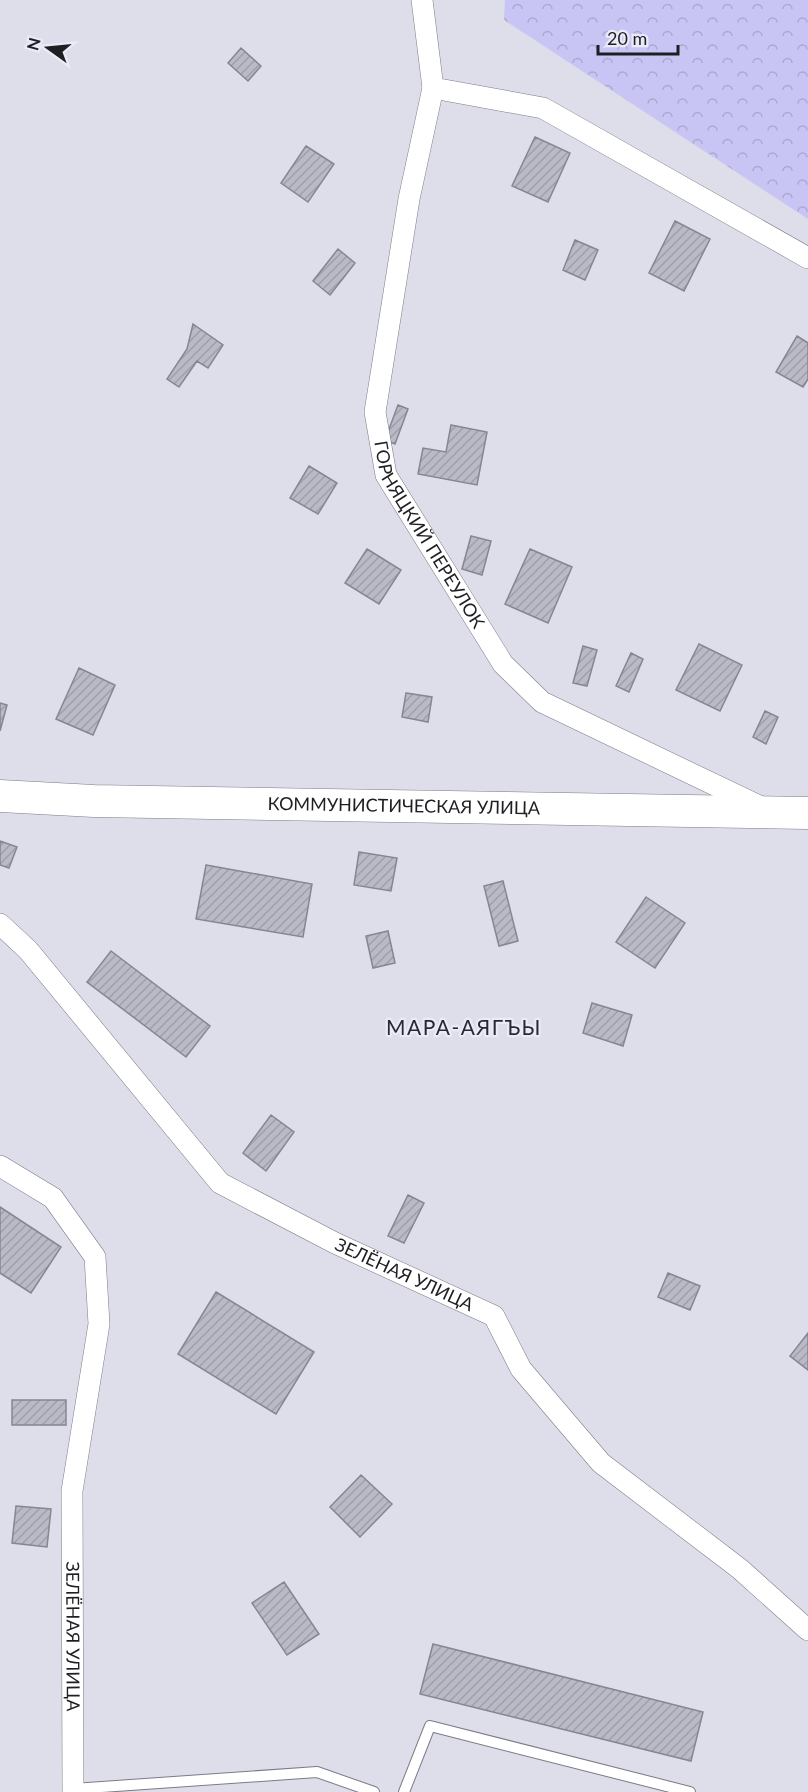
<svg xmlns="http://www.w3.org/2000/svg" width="808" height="1792" viewBox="0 0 808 1792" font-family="Lato,sans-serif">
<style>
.forest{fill:url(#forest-crowns)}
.building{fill:url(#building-hatch);stroke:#868592;stroke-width:1.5}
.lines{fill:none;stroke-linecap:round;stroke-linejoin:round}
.lane-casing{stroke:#7c7b87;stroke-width:12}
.street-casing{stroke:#7c7b87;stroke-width:22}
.secondary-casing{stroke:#7c7b87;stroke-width:33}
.lane{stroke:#fff;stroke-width:10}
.street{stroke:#fff;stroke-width:21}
.secondary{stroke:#fff;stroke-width:32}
.labels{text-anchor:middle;stroke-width:4.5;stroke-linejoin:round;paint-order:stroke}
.street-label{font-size:18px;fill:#1e1e23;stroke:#ebeaf8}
.quarter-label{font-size:21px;letter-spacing:1.5px;fill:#2a2933;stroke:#ebeaf8}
</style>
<defs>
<pattern id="forest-crowns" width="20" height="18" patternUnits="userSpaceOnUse" patternTransform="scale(1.5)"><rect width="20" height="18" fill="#c8c4f4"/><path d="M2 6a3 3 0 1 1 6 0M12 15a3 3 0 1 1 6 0" fill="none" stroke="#aba8d1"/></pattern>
<pattern id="building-hatch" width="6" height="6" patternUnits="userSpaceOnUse" patternTransform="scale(1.5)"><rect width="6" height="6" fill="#bab9c6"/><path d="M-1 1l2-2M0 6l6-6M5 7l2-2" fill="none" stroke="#9f9faa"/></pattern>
</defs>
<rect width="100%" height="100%" fill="#deddea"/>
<path class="forest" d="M505,0H808V219L504,20Z"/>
<path class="building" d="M241,48L261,66L248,81L228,63Z
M535,137L570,153L548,202L512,186Z
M306,146L334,164L308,202L281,183Z
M675,221L710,239L684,291L649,273Z
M575,240L598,250L585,280L563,270Z
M338,249L355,263L330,295L313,281Z
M193,324L223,345L208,368L197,361L179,387L167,379L187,349Z
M797,336L808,343V379L803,387L776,372Z
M398,405L408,409L395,444L385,440Z
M451,425L487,432L477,485L418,474L423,448L446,452Z
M309,466L337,483L318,514L290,498Z
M471,536L491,541L482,575L462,569Z
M367,549L401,570L379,604L345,583Z
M530,549L572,567L548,623L505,604Z
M699,644L742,665L720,711L676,690Z
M583,646L597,650L587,686L573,683Z
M631,653L643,659L629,692L616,686Z
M79,668L115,685L93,735L56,719Z
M406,693L432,697L428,722L402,717Z
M0,703L7,705L0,731Z
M765,711L778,717L766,744L753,737Z
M0,841L17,847L9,868L0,865Z
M359,852L397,858L391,891L354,885Z
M206,865L312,884L303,937L196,919Z
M503,881L518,941L499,946L484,886Z
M646,897L685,923L655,968L616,942Z
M388,931L395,963L373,968L366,936Z
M111,951L210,1026L186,1057L87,982Z
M592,1003L632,1015L623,1046L583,1033Z
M271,1115L294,1132L266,1171L243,1153Z
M408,1195L424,1203L404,1243L388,1236Z
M0,1207L61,1247L31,1293L0,1273Z
M668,1273L700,1286L690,1310L658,1297Z
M216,1292L314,1352L276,1414L178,1354Z
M808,1333V1370L790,1356Z
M12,1400H66V1425H12Z
M361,1475L392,1504L360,1537L330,1507Z
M16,1506L51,1509L47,1547L12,1543Z
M284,1582L319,1634L287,1655L252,1603Z
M433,1644L703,1712L691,1761L420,1694Z"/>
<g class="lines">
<g class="lane-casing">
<path id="lane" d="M73,1789L317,1772L374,1792
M404,1792L430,1726L690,1792"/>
</g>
<g class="street-casing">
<g id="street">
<path d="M422,0L433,88L543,108L808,258"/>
<path id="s1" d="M433,88L409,199L375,412L386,475L503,664L542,702L765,809"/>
<path id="s2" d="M0,924L28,950L220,1183L335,1243L494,1316L521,1369L601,1463L740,1569L808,1630"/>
<path id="s3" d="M0,1166L53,1198L95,1257L99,1324L72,1491L73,1792"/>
</g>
</g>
<g class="secondary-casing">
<g id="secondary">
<path id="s4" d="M0,796L94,801L808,813"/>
</g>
</g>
<use href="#lane" class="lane"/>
<use href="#street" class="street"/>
<use href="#secondary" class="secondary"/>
</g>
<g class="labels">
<g class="street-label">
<text dy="6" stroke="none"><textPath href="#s1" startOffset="465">ГОРНЯЦКИЙ ПЕРЕУЛОК</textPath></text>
<text dy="6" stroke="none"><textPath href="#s4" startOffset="404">КОММУНИСТИЧЕСКАЯ УЛИЦА</textPath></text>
<text dy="6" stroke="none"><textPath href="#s2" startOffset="546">ЗЕЛЁНАЯ УЛИЦА</textPath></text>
<text dy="6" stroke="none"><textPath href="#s3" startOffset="516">ЗЕЛЁНАЯ УЛИЦА</textPath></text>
</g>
<g class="quarter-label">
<text x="464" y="1035">МАРА-АЯГЪЫ</text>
</g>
</g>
<g transform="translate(48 48) rotate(285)" stroke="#ebeaf8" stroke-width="4.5" paint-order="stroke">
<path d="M0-4.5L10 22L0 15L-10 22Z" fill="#1e1e23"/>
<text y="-9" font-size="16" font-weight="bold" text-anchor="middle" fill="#1e1e23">N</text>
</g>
<path d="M598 45v9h80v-9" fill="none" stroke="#1e1e23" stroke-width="3"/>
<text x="607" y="45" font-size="18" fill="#1e1e23" stroke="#ebeaf8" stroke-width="4.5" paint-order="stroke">20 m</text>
</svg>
